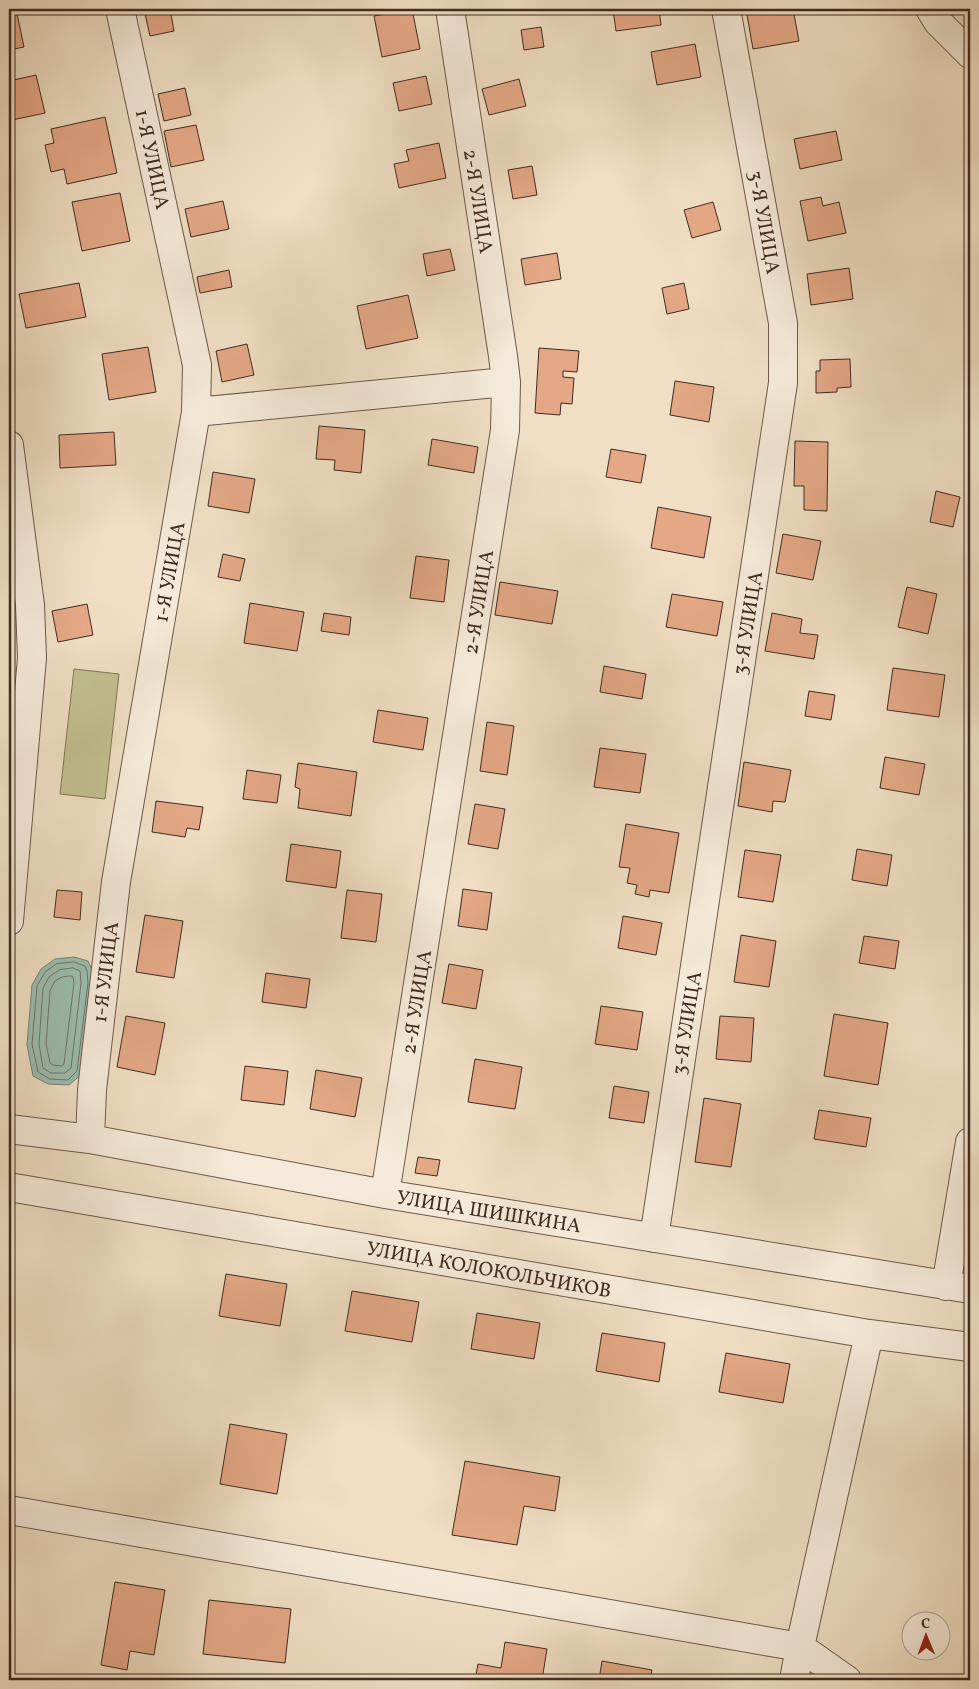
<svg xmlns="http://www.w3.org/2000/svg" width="979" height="1689" viewBox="0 0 979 1689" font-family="Vollkorn,serif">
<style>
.green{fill:#c2bf8f;stroke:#827558}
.water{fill:#9bbdaf;stroke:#778376}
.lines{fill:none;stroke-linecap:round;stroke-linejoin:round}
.shore{stroke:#6e7468;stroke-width:1}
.building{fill:#e4a886;stroke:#412b21}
.minor-casing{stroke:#6d584a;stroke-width:30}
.minor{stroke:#f5ead9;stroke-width:28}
.labels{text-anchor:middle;stroke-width:5;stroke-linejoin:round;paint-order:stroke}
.street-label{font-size:20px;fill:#412b21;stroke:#f5ead9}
</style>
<rect width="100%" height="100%" fill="#f0dfc4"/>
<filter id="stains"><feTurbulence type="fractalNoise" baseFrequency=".004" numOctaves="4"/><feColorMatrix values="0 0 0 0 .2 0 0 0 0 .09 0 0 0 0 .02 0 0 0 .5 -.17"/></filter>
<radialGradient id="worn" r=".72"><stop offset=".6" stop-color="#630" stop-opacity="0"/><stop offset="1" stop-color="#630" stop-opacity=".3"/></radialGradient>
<path class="green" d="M74,669L119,674L105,799L60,794Z"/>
<path class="water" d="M74,957L88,961L92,970L82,1074L69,1085L48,1084L33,1076L27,1045L32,985L41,969L55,959Z"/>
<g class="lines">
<path class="shore" d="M74,962L85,966L87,971L88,983L77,1071L68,1080L50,1079L38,1072L32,1044L37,986L45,972L56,964Z
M73,968L80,971L81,983L71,1068L65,1073H51L43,1068L39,1044L43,988L49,977L59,970Z
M71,976L73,977L74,983L64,1064L62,1066L53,1065L50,1063L46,1044L50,991L55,981L62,977Z"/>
</g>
<path class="building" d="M9,9H16L24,47L9,50Z
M144,9H170L174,31L150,36Z
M412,9L420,49L382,57L374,16Z
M613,9H659L661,25L616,31Z
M746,9H793L799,41L753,49Z
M541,27L544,47L524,50L521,30Z
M695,44L701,77L657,85L651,52Z
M36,75L45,113L12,120L9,107V81Z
M426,76L432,104L399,111L393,83Z
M519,79L526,106L489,115L482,89Z
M185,88L191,115L164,121L158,94Z
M105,117L117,173L67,184L64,169L51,172L45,145L54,143L51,129Z
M196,125L204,160L171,167L164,131Z
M836,131L842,160L800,169L794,139Z
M439,143L446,178L399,188L394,164L409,161L406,150Z
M532,166L537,195L513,199L508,170Z
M120,193L130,241L82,251L72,202Z
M821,197L823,206L839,202L846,233L808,241L800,201Z
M223,201L229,229L191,237L185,209Z
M713,202L721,230L692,238L684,210Z
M450,249L455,270L427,276L423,254Z
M557,253L561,279L525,285L521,259Z
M849,268L853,299L811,305L807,274Z
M229,270L232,287L200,293L197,277Z
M79,283L86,317L26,328L19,294Z
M684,283L689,309L667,314L662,288Z
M408,295L418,338L366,349L357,306Z
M247,344L254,375L222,382L216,351Z
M148,347L156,392L109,400L102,354Z
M539,348L579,351L577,372L563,371V377L574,378L572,404L561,403L560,415L535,413Z
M850,359L851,387L837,388V392L816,393V371H820V360Z
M675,381L714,387L709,422L670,415Z
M319,426L365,430L361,473L334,470L335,460L316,459Z
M114,432L116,465L60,468L59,435Z
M432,439L478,447L474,473L428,465Z
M795,441L828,442L827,511L804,510V486H794Z
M611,449L646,455L641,483L606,477Z
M213,472L255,479L249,513L208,506Z
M936,491L960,497L953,527L930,522Z
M658,507L711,517L704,558L651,548Z
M783,534L821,541L813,580L776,573Z
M223,554L245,559L240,581L218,577Z
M416,556L449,560L444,602L410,598Z
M500,582L558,591L552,624L495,615Z
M907,587L937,594L928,634L898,627Z
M672,594L723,602L717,636L666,627Z
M250,603L304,612L297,651L244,643Z
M87,604L93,635L58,642L52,611Z
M324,613L351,617L349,635L321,631Z
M772,613L802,619L800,633L818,635L814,659L765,651Z
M604,666L646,674L642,699L600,692Z
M893,668L945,675L939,717L887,710Z
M809,691L835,695L831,720L805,716Z
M378,710L428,718L423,750L373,742Z
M487,722L514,726L507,775L480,771Z
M600,748L646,754L640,793L594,787Z
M885,757L925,764L919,795L880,788Z
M744,762L791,770L785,802L773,801L772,812L738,806Z
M298,763L357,772L351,816L298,808L300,789L295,787Z
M247,770L281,775L277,803L243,799Z
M156,801L203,807L199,830L187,828L185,837L152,832Z
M475,804L505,809L498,849L468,844Z
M626,824L679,833L669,893L650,890L649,897L635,894L637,885L627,883L630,868L619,867Z
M291,844L341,851L336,888L286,881Z
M857,849L892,855L887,886L852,880Z
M745,850L781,855L773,902L738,897Z
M463,889L492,893L487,930L458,926Z
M57,890L82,892L80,920L54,917Z
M347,890L382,894L376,942L341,938Z
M145,915L183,921L174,978L136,972Z
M623,916L662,923L656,955L618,948Z
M741,935L776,941L769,987L734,982Z
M864,936L899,941L895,969L859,963Z
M449,964L483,970L476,1009L442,1003Z
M266,973L310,979L306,1008L262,1002Z
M601,1006L643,1012L637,1050L595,1044Z
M834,1014L888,1023L878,1085L824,1076Z
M126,1016L165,1023L155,1075L117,1067Z
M720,1016L754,1018L751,1062L716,1059Z
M475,1059L522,1067L515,1109L468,1102Z
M245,1066L288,1071L284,1105L241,1100Z
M316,1070L362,1078L355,1117L310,1109Z
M614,1086L649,1092L644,1123L609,1118Z
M704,1098L741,1104L731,1167L695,1162Z
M819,1110L871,1118L866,1147L814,1139Z
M418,1157L440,1160L437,1176L415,1173Z
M226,1274L287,1284L280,1326L219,1316Z
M352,1291L419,1302L412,1342L345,1331Z
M477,1313L540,1323L534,1359L471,1349Z
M602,1333L665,1343L659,1382L596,1371Z
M726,1353L790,1364L783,1403L719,1392Z
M230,1424L287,1434L277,1494L220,1484Z
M465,1461L560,1477L555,1511L524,1506L517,1545L452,1535Z
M115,1582L165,1590L154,1655L130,1651L127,1670L101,1665Z
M209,1600L291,1609L285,1663L203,1654Z
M505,1642L547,1649L542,1680H475L478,1664L501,1668Z
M602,1661L652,1670L650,1680H599Z"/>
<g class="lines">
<g class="minor-casing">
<path id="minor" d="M930,9L938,22L970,54
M196,412L506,382
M9,445L30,605L32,658L9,921
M9,1129L90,1139L385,1194L970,1289
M90,1139L92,1090L116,882L196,412L197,365L120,9
M9,1187L869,1334L970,1347
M385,1194L505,430L506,382L503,356L450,9
M654,1238L783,383V323L726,9
M946,1286L970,1142
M9,1510L800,1647L847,1680
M794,1680L800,1647L869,1334"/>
</g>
<use href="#minor" class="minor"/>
</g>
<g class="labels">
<g class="street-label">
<text transform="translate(153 159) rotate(78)" y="7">1-Я УЛИЦА</text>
<text transform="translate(479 201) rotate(81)" y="7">2-Я УЛИЦА</text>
<text transform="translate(765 222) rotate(80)" y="7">3-Я УЛИЦА</text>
<text transform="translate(169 572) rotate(-80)" y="7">1-Я УЛИЦА</text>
<text transform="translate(478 602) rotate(-81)" y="7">2-Я УЛИЦА</text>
<text transform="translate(747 623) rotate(-81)" y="7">3-Я УЛИЦА</text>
<text transform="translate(105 972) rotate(-83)" y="7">1-Я УЛИЦА</text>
<text transform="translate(416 1002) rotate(-81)" y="7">2-Я УЛИЦА</text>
<text transform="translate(686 1023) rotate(-81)" y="7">3-Я УЛИЦА</text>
<text transform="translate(489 1211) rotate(9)" y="7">УЛИЦА ШИШКИНА</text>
<text transform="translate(489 1269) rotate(10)" y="7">УЛИЦА КОЛОКОЛЬЧИКОВ</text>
</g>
</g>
<rect width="979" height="1689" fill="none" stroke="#f0dfc4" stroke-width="30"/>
<rect x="10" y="10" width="959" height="1669" fill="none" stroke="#412b21" stroke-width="2.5"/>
<rect x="15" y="15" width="949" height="1659" fill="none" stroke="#412b21"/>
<g transform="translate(926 1636) rotate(359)"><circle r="24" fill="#f5ead9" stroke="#ad9e8f"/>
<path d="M0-4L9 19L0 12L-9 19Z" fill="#8f2418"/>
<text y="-8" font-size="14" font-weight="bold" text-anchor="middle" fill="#412b21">С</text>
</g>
<rect width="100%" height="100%" filter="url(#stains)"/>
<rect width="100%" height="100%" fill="url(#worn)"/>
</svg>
